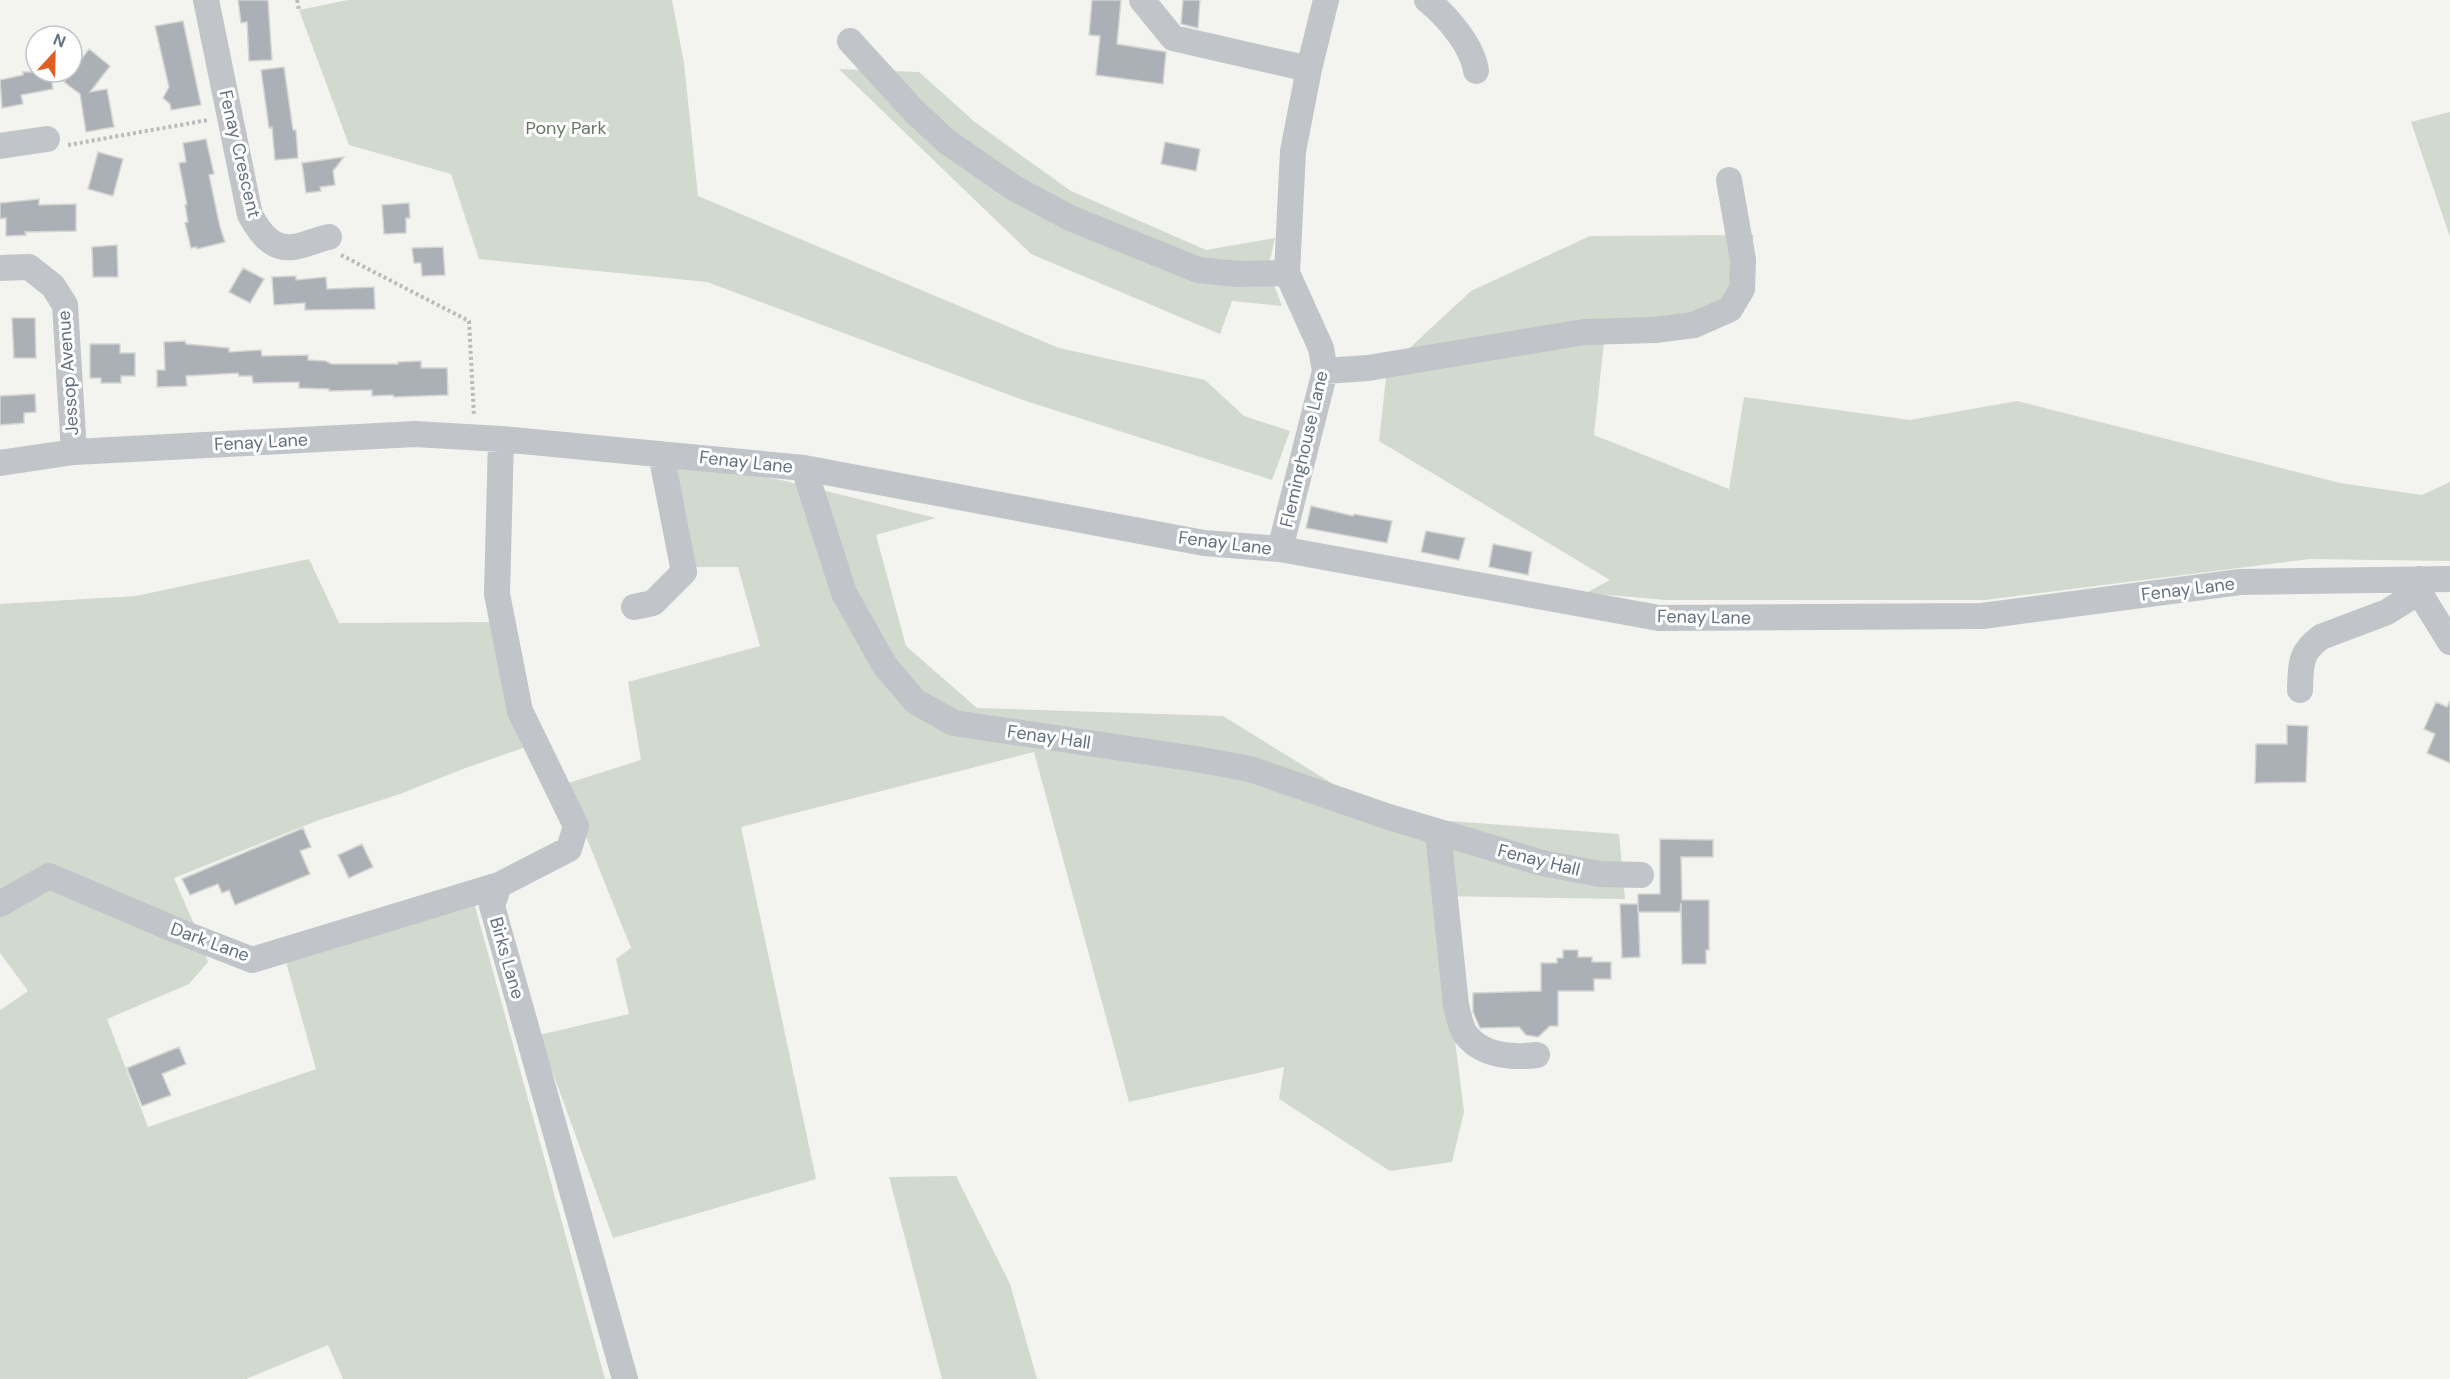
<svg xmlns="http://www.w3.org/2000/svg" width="2450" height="1379" viewBox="0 0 2450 1379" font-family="'DM Sans',sans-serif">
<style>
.green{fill:#d2d9cf}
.building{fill:#aab0b5;stroke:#d5d5d2;stroke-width:1.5}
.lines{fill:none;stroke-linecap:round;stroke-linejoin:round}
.path{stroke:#b9bbbd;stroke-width:4;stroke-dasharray:3 3;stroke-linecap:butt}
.minor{stroke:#c1c4c8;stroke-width:26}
.labels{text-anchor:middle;stroke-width:6;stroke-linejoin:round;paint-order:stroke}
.park-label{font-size:18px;fill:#647861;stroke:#fff}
.street-label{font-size:18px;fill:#637180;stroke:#fff}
</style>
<rect width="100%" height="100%" fill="#f3f4ef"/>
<path class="green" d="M348,0H672L684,63L698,196L1059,348L1205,380L1244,416L1290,431L1272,480L1023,400L707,282L479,259L451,174L349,145L299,10Z
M839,69L919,72L976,123L1071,191L1206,250L1275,238L1268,269L1282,306L1232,301L1220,334L1031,254Z
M2450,112V237L2411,122Z
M1754,235L1742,314L1606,323L1594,435L1729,489L1744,397L1910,420L2017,401L2340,483L2422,495L2450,482V561L2310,559L1985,600H1665L1586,593L1610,580L1379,441L1387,369L1471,291L1590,236Z
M661,460L781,480L936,518L876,535L906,646L977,708L1223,716L1385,816L1619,834L1625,899L1437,896L1464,1112L1452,1162L1390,1171L1279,1099L1284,1067L1129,1102L1034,752L741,827L816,1179L613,1238L539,1035L629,1014L616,959L631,948L565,784L641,760L628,682L760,646L738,567H686Z
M309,559L339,623L495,622L526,747L463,769L400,794L319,820L174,878L197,931L50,863L0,892V604L136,596Z
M51,886L203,947L208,962L189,984L107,1019L148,1127L316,1069L286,962L475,906L605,1379H343L328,1345L246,1379H0V1010L28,991L0,953V917Z
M956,1176L1010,1284L1037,1379H942L889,1177Z"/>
<path class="building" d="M238,0H268L272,60L249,61L247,22L241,23Z
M1092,0H1121L1117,44L1166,52L1163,84L1096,75L1100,36L1089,35Z
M1183,0H1200L1198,28L1181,24Z
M183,21L201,105L171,110L170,104L163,98L169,87L155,26Z
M89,49L110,66L90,92L107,89L114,127L86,132L80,94L64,82Z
M284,67L293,130H296L298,158L275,160L272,127L269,128L261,70Z
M23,72H50L53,89L21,95L23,104L2,108L0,80L23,75Z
M206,139L214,174L209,175L220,227L225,242L197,249V247L191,248L185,223L188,222L185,205H187L179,163L186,162L183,143Z
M1165,142L1200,149L1196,171L1161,164Z
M98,152L123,159L113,196L88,189Z
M344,157L333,171L335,185L320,187L321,191L306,193L302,163Z
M39,199V205L76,204V231L25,232L26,235L6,236V218L0,219V203Z
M409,203L410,218H406V233L384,234L382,205Z
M117,245L118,277H93L92,247Z
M443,247L445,275L422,276L421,263H414L412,248Z
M243,268L264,279L250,303L229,292Z
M296,276V280L326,277L327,289L374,287L375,309L305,310V303L274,305L272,277Z
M12,318H35L36,358H14Z
M185,341L186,344L229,348V352L261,350L262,356L308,355V360L326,361L331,364H398V362L421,361V368H447L448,395L394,397L393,395L372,396V390L329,391V389L299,388V382L253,383L252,376H239L238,373L186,376L187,386L157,387V370H165L164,342Z
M90,344H120V353H135V376H121V383H101V378H90Z
M35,394L36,412L24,413V423L0,425V396Z
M1311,506L1353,516L1354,514L1392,521L1387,543L1306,528Z
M1426,531L1465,538L1459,560L1421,552Z
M1493,544L1532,552L1528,575L1489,567Z
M2450,701V763L2427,753L2435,734L2424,729L2436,702L2447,707Z
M2287,725L2308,726L2306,782L2255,783L2256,744H2287Z
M303,828L311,847L300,851L310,874L235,905L229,890L222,893L218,884L190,895L182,879Z
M1660,839L1713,840V857H1681L1682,900H1709V950H1706V964H1682L1681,903L1680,912H1638V894H1660Z
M362,844L373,867L349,878L338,855Z
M1620,904H1638L1640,957L1622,958Z
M1563,950H1578V957H1592V962H1611V979H1594V991H1558V1026H1550L1538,1037L1526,1035L1519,1027L1480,1028L1473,1012V993L1541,991V963H1557V958H1563Z
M179,1047L186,1064L162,1074L171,1095L142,1106L127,1068Z"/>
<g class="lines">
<path class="path" d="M297,0L299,10
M68,145L208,120
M341,255L469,321L474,416"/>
<path class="minor" d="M206,0L250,215C259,231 271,250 293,247C305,246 317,239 329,237
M1142,0L1173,38L1309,69
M1427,0C1446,15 1473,46 1476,71
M850,41L913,110L946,141L1014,188L1070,218L1198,270L1239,274L1287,273
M0,146L47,139
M0,268L29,267L53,286L65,305L74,452
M1325,371L1368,368L1584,332L1655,330L1694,325L1730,309L1742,289L1743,260L1729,180
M501,439L497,594L520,711L576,826L569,849L499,885L492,906L625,1379
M0,463L74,452L415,434L501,439L804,468L1204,543L1280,549L1659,618L1982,616L2240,582L2450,579
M804,468L844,593L885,666L916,702L954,723L1196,759L1250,769L1389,817L1542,863L1600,874L1641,875
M1280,549L1325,371L1321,348L1287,273L1293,151L1309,69L1326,0
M2419,579V592L2450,642
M634,607L653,603L684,572L661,454
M2300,690C2301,665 2299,653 2321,637L2387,612L2419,592
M1438,832L1456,1005C1458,1013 1460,1024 1464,1032C1480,1056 1512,1058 1537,1055
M0,904L49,876L178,931L252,960L499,885"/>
</g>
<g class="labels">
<g class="park-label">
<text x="566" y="134">Pony Park</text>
</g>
<g class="street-label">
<text transform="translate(240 154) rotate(77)" y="6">Fenay Crescent</text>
<text transform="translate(68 373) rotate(-94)" y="6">Jessop Avenue</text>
<text transform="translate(261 442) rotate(-3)" y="6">Fenay Lane</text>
<text transform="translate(1304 449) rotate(-77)" y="6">Fleminghouse Lane</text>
<text transform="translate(746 462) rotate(6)" y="6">Fenay Lane</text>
<text transform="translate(1225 543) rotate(7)" y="6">Fenay Lane</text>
<text transform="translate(2188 589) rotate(-7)" y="6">Fenay Lane</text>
<text transform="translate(1704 617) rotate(1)" y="6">Fenay Lane</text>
<text transform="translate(1049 737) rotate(8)" y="6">Fenay Hall</text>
<text transform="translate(1539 860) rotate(14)" y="6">Fenay Hall</text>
<text transform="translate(210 942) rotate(20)" y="6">Dark Lane</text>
<text transform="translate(507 958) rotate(74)" y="6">Birks Lane</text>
</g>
</g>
<g transform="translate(54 54) rotate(22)"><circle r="28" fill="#ffffff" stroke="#c1c6cc" stroke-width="1.5"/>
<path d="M0-4.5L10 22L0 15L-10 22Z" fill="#e25f21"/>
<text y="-9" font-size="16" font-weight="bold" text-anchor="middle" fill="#637180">N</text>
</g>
</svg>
